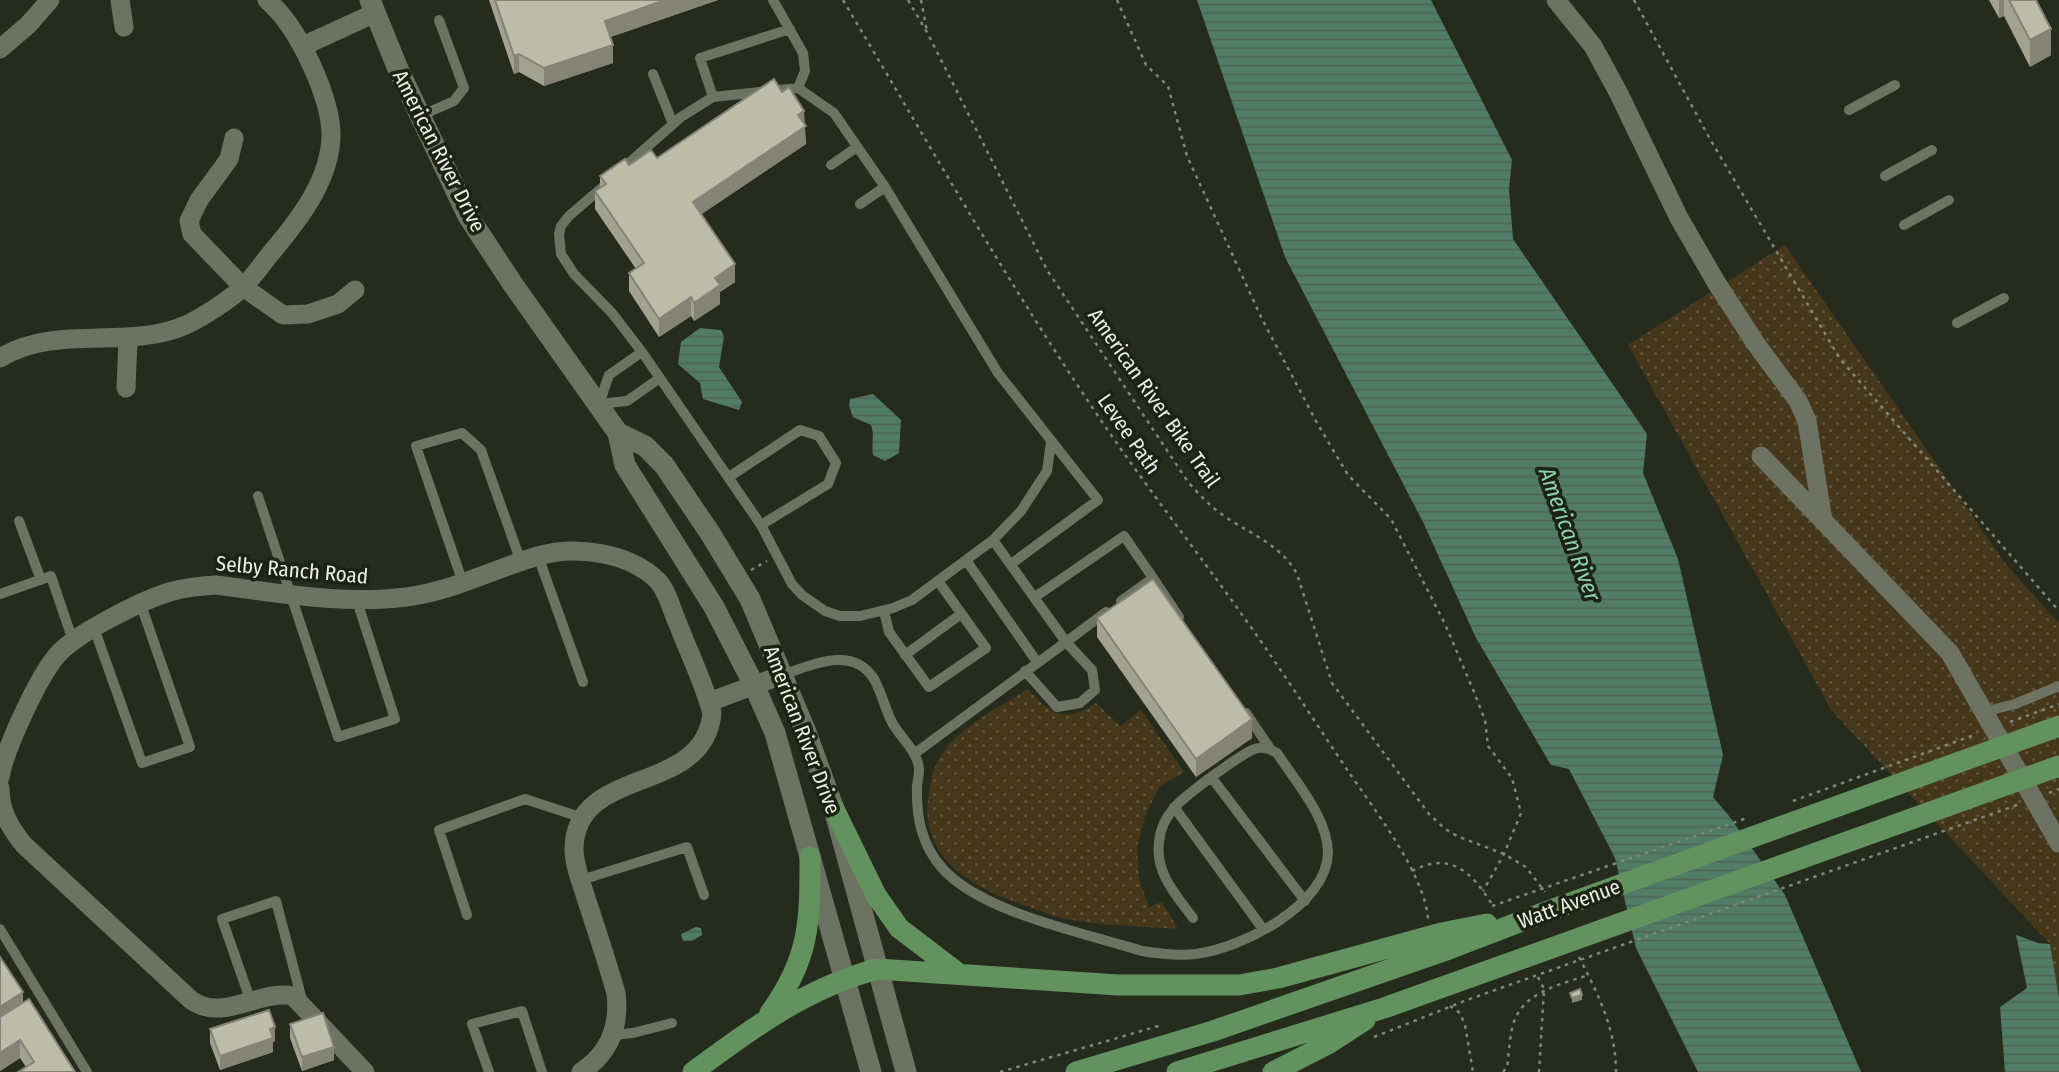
<svg xmlns="http://www.w3.org/2000/svg" width="2059" height="1072" viewBox="0 0 2059 1072" font-family="'Fira Sans Condensed',sans-serif">
<style>
.green{fill:url(#green-dots)}
.water{fill:url(#water-rules)}
.lines{fill:none;stroke-linecap:round;stroke-linejoin:round}
.path{stroke:#81867a;stroke-width:2.5;stroke-dasharray:3.5 5;stroke-linecap:butt}
.lane{stroke:#6d7363;stroke-width:10}
.street{stroke:#6d7363;stroke-width:19}
.secondary{stroke:#6d7363;stroke-width:21}
.primary{stroke:#62935f;stroke-width:21}
.wall{fill:#a3a291}
.shaded-wall{fill:#848476}
.building{fill:#bdbca9;stroke:#848476;stroke-width:2}
.labels{text-anchor:middle;stroke-width:7;stroke-linejoin:round;paint-order:stroke}
.street-label{font-size:21px;fill:#eaeee4;stroke:#1d2214}
.water-label{font-size:23px;font-style:italic;fill:#89d3b1;stroke:#1d2214}
</style>
<defs>
<pattern id="green-dots" width="8" height="8" patternUnits="userSpaceOnUse" patternTransform="scale(1.75)"><rect width="8" height="8" fill="#45371a"/><path d="M2 2h.1M6 6h.1" fill="none" stroke="#60543b" stroke-width="1.8" stroke-linecap="round"/></pattern>
<pattern id="water-rules" width="6" height="5" patternUnits="userSpaceOnUse" patternTransform="scale(1.75)"><rect width="6" height="5" fill="#517d68"/><path d="M0 2.5h6" fill="none" stroke="#4c6558"/></pattern>
</defs>
<rect width="100%" height="100%" fill="#262c1d"/>
<path class="green" d="M1785,245L2007,566L2059,623V997L2050,944L1832,711L1628,345Z
M1028,689C1051,715 1065,724 1096,703L1120,726L1141,710L1184,772L1159,787L1145,816L1137,848L1139,879L1149,907L1162,902L1178,929C1141,926 1103,926 1066,919C1053,917 1039,910 1026,906C973,888 917,858 929,793C931,780 933,769 940,757C959,726 999,708 1028,689Z"/>
<path class="water" d="M1197,0H1431L1512,160L1509,189L1513,239L1647,434L1643,473L1678,559L1723,755L1713,797L1729,816L1785,895L1861,1072H1698L1636,948L1615,858L1569,769L1551,765L1476,638L1423,522L1285,257Z
M700,328L721,330L724,336L719,367L742,402L739,410L703,399L700,383L678,364L681,342Z
M873,394L901,420L899,453L885,461L873,455C871,444 875,435 871,425L853,417L849,406L850,399Z
M696,927L701,928L702,935L692,941H683L681,934Z
M2016,935L2038,943L2050,944L2059,998V1072H2005L2000,1007L2027,988Z"/>
<g class="lines">
<path class="path" d="M843,0C924,136 1003,275 1092,407C1140,479 1193,546 1243,616C1279,666 1313,719 1348,771C1373,808 1425,874 1428,919
M908,0L928,34L1047,270L1188,482C1198,493 1208,504 1220,513C1247,533 1280,543 1297,574L1332,683L1429,814L1445,829L1457,836L1504,854L1526,867L1545,892
M921,0L927,31
M1117,0L1146,65L1168,86L1187,156L1262,319L1317,423L1348,475L1391,519L1445,624L1474,692L1485,720L1488,746L1512,778L1521,813L1504,854L1483,891
M1634,0L1710,139L1840,359L2059,611
M751,570L767,561
M2010,722L2059,704
M2049,793L2059,789
M1793,801L1977,734
M1412,871C1452,850 1473,874 1493,906
M1492,906L1747,818
M1579,957C1598,994 1616,1029 1616,1072
M1538,977L1544,989L1539,1072
M1450,1006L1460,1013L1465,1025L1473,1072
M1374,1037L1467,1000L2017,805
M1000,1072L1162,1025
M1503,1072L1507,1067C1509,1055 1509,1042 1512,1029C1519,993 1558,985 1589,975"/>
<path class="lane" d="M653,74L673,124
M798,88L834,113L885,187L998,373L1098,500L1011,564
M713,97L700,58L790,29
M1849,110L1895,85
M420,116L454,101L464,88L439,20
M831,165L857,147
M621,170L681,117L713,97L798,88L805,71L803,53L773,0
M1885,176L1932,150
M605,185L569,216L561,226L559,234L561,254L574,274L612,313L642,352L761,525L792,584L802,595L825,611L840,616H860L893,608L912,600L993,540L1021,511L1047,471L1051,442
M860,204L885,187
M1904,225L1949,200
M1957,323L2004,298
M642,352L609,375L599,404L627,401L660,378
M729,477L800,430L819,436L836,463L828,484L761,525
M258,496L338,737L395,719L357,601
M19,521L41,580
M538,556L583,682
M966,560L1037,662
M463,583L416,446L462,433L481,450L521,562
M0,594L51,576L73,641
M1035,597L1124,536L1153,578
M1121,601L1153,578L1179,617
M884,611L889,632L929,687L986,648L938,581
M94,628L142,763L190,747L141,605
M905,655L961,614
M1025,671L1057,707L1080,703L1095,690L1092,670L1066,642L1106,612
M783,675C811,665 853,645 874,679C882,693 885,710 893,724C901,738 918,752 919,769C919,774 918,780 917,785C916,816 921,845 943,869C983,913 1085,933 1142,951C1160,954 1178,956 1196,954C1242,948 1327,905 1328,853C1328,818 1295,781 1277,753C1269,748 1260,746 1252,750C1236,758 1185,795 1174,808C1166,817 1160,830 1159,842C1155,873 1176,895 1193,918
M1984,712L2015,704L2059,686
M1246,713L1271,750
M914,754L1066,642L993,540
M1212,778L1305,901
M1174,807L1263,929
M581,880L687,847L704,895
M467,915L439,830L525,799L583,818
M0,929L87,1072
M251,1002L222,919L276,901L302,1000
M613,1035L633,1033L672,1023
M489,1072L472,1024L522,1011L542,1072"/>
<path class="street" d="M120,0L124,27
M1556,0L1593,46L1618,92L1679,218L1716,282L1756,344L1798,401L1807,421L1823,521
M303,46L375,13
M0,49L28,25L50,0
M234,138L229,159L199,200L189,221L192,234L243,287L283,315L308,314L338,304L355,290
M0,358C58,323 126,351 186,325C203,317 231,299 244,286C254,276 262,264 271,253C299,220 332,178 331,132C330,109 321,86 312,66C301,42 287,17 267,0
M126,388L128,339
M1761,456L1950,653L2059,843
M709,702L782,675
M0,777C5,749 40,672 60,652C81,631 144,599 173,591C188,587 201,586 216,585C279,593 343,605 406,597C453,591 493,569 538,556C575,545 629,552 658,581C668,592 672,611 678,624C689,653 704,683 712,713C704,797 575,764 574,849C574,866 582,884 587,901C597,931 607,962 616,993C620,1026 610,1053 581,1072
M0,788C0,811 10,828 24,845L191,1000C223,1023 259,989 293,996L365,1072"/>
<path class="secondary" d="M370,0L398,69L468,216L512,283L618,433L625,465L714,607L754,685L775,733L871,1072
M618,433L645,446L664,465L710,533L750,599L806,732L834,809L906,1072"/>
<path class="primary" d="M834,809L876,895L899,928L958,973
M770,1013C810,958 810,922 810,857
M693,1072C751,1029 806,988 877,969L1118,985H1239L1278,978L1442,933L1487,924
M1076,1072L1213,1031L1449,949L1548,911L2059,726
M1177,1072L1384,1008L2059,766
M1273,1072L1328,1044L1365,1020"/>
</g>
<path class="wall" d="M489,0H718L610,37L613,63L544,86L519,72L514,74Z
M1989,0H2036L2051,55L2030,67L2004,16L1999,18Z
M804,124L806,144L701,214L735,282L720,292V304L694,321L691,316L659,337L629,291V273L636,269L595,209V191L600,187V176L629,165Z
M1097,618L1252,738L1196,777L1097,637Z
M23,1003L75,1072L26,1067L20,1058L0,1071Z
M290,1024L334,1060L302,1071L290,1038Z
M210,1029L275,1041L273,1042V1052L220,1070L210,1043Z"/>
<path class="shaded-wall" d="M665,0H718L605,39V21Z
M1999,0H2004V16L1999,18Z
M2051,29V55L2030,67V40Z
M613,45V63L544,86V68Z
M519,54V72L514,74V56Z
M804,111L806,144L693,220V202Z
M735,264V282L720,292V304L694,321V303L715,278Z
M691,297V316L659,337V319Z
M1252,719V738L1196,777V759Z
M23,992V1010L0,1025V1007Z
M1582,995V1000L1572,1003V998Z
M275,1027V1041L273,1042V1052L220,1070V1056L270,1029Z
M20,1040V1058L0,1071V1053Z
M334,1047V1060L302,1071V1057Z"/>
<path class="building" d="M495,0H665L605,21L613,45L544,68L519,54L514,56Z
M2009,0H2036L2051,29L2030,40Z
M774,79L782,92L789,87L804,111L798,115L806,126L693,202L735,264L715,278L720,285L694,303L691,297L659,319L629,273L644,263L595,191L606,184L600,176L625,159L629,165L651,150L657,158Z
M1153,579L1252,719L1196,759L1097,618Z
M0,957L23,992L0,1007Z
M1580,989L1582,995L1572,998L1570,993Z
M29,999L75,1072H18L34,1062L20,1040L0,1053V1017Z
M269,1010L275,1027L270,1029L273,1038L220,1056L210,1029Z
M323,1013L334,1047L302,1057L290,1024Z"/>
<g class="labels">
<g class="street-label">
<text transform="translate(439 151) rotate(63)" y="7">American River Drive</text>
<text transform="translate(1154 398) rotate(55)" y="7">American River Bike Trail</text>
<text transform="translate(1129 434) rotate(55)" y="7">Levee Path</text>
<text transform="translate(292 570) rotate(5)" y="7">Selby Ranch Road</text>
<text transform="translate(802 730) rotate(69)" y="7">American River Drive</text>
<text transform="translate(1569 904) rotate(-20)" y="7">Watt Avenue</text>
</g>
<g class="water-label">
<text transform="translate(1570 534) rotate(70)" y="8">American River</text>
</g>
</g>
</svg>
